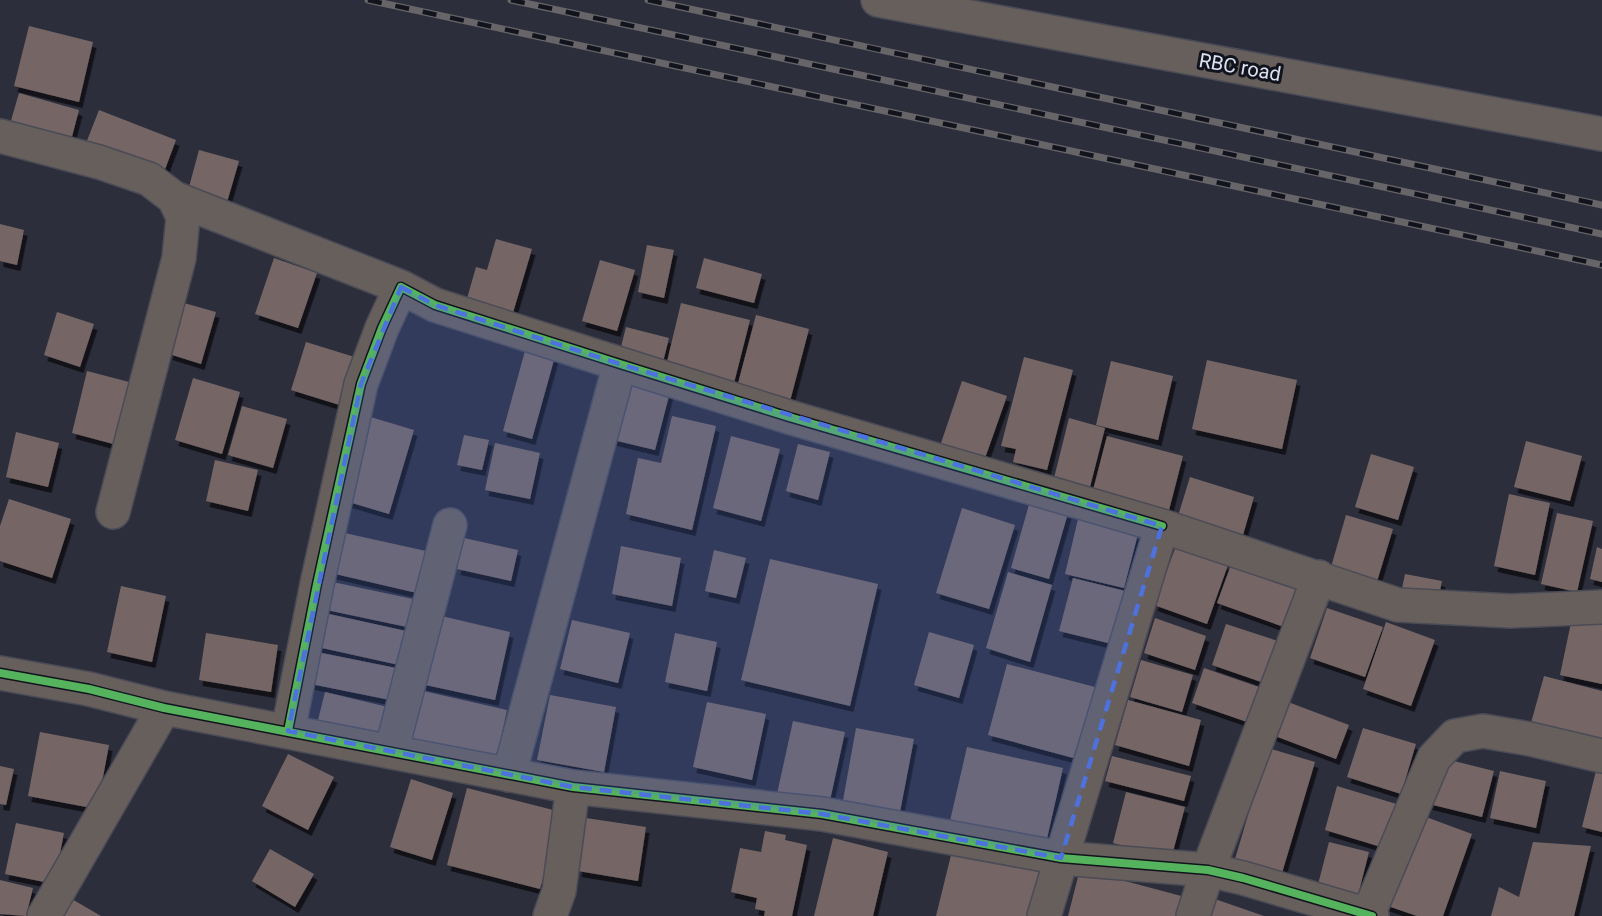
<svg xmlns="http://www.w3.org/2000/svg" width="1602" height="916" viewBox="0 0 1602 916" font-family="Roboto,sans-serif">
<style>
.building{fill:#756665;filter:url(#shadow)}
.lines{fill:none;stroke-linecap:round;stroke-linejoin:round}
.minor-casing{stroke:#4a4b56;stroke-width:36}
.minor{stroke:#675f5c;stroke-width:33}
.rail-casing{stroke:#686569;stroke-width:7}
.rail{stroke:#11131d;stroke-width:4.5;stroke-dasharray:14;stroke-linecap:butt}
.cycleway-casing{stroke:#11131d;stroke-width:11}
.cycleway{stroke:#56b35d;stroke-width:8}
.marked{fill:#4d72de;fill-opacity:0.2;stroke:#4d72de;stroke-width:4.5;stroke-dasharray:12 8;stroke-linejoin:round}
.labels{text-anchor:middle;stroke-width:6;stroke-linejoin:round;paint-order:stroke}
.street-label{font-size:20px;fill:#dde0f0;stroke:#11131d}
</style>
<defs>
<filter id="shadow"><feDropShadow dx="3.5" dy="6" stdDeviation="0" flood-color="#0009"/></filter>
</defs>
<rect width="100%" height="100%" fill="#2c2e3b"/>
<path class="building" d="M29,26L93,42L79,102L14,86Z
M19,93L79,110L69,148L8,131Z
M99,110L176,140L161,180L83,151Z
M199,150L239,161L225,209L186,198Z
M0,224L24,230L17,265L0,261Z
M496,239L532,249L512,316L466,302L476,267L487,270Z
M647,245L674,250L664,298L638,292Z
M274,258L317,273L298,328L255,314Z
M704,258L762,274L754,303L696,288Z
M600,260L635,270L617,331L582,321Z
M184,303L216,312L201,364L169,354Z
M681,303L750,320L733,387L665,370Z
M57,312L94,324L80,367L44,355Z
M756,315L809,329L789,405L736,391Z
M626,327L669,338L663,362L620,351Z
M528,340L557,349L532,439L503,431Z
M306,342L361,359L346,407L291,390Z
M1024,357L1073,370L1047,470L1013,462L1016,449L1001,446Z
M1207,360L1297,380L1282,449L1192,429Z
M1111,361L1173,376L1158,440L1096,425Z
M87,371L133,383L117,445L72,433Z
M624,377L671,388L655,450L609,439Z
M193,378L240,392L222,454L175,440Z
M962,381L1007,396L984,461L940,446Z
M242,406L287,419L273,468L228,455Z
M367,416L414,430L389,514L342,500Z
M672,416L716,426L692,530L626,514L638,458L661,463Z
M1069,418L1105,428L1089,491L1053,482Z
M16,432L59,443L48,487L6,477Z
M464,435L489,440L482,470L457,465Z
M731,436L780,449L761,521L713,508Z
M1107,436L1183,456L1168,514L1092,494Z
M1526,441L1582,456L1570,501L1514,487Z
M495,443L540,453L530,499L485,490Z
M798,444L830,452L818,500L786,491Z
M1371,454L1414,467L1398,520L1355,507Z
M215,460L258,470L248,511L206,501Z
M1190,477L1254,497L1243,535L1178,516Z
M1509,494L1550,503L1535,575L1494,566Z
M9,499L71,519L52,578L0,561V526Z
M1030,501L1068,513L1049,579L1011,568Z
M962,508L1015,525L989,609L936,593Z
M1557,513L1593,521L1577,592L1541,584Z
M1346,515L1393,529L1375,588L1329,574Z
M1078,519L1138,534L1124,588L1065,574Z
M340,532L426,551L417,593L331,573Z
M464,538L518,550L511,581L457,569Z
M621,546L681,558L672,606L612,594Z
M1176,546L1228,565L1207,624L1154,605Z
M1597,547L1602,549V582L1590,579Z
M714,550L746,558L736,598L705,591Z
M1235,554L1313,582L1295,631L1217,603Z
M770,559L878,584L850,706L741,680Z
M1008,572L1052,585L1030,662L986,648Z
M1405,574L1442,581L1437,605L1400,598Z
M1073,578L1125,591L1112,644L1059,631Z
M328,581L413,599L407,627L322,609Z
M121,586L166,596L152,662L107,652Z
M1327,608L1383,627L1365,677L1310,658Z
M320,612L406,631L399,665L313,646Z
M1573,613L1602,619V684L1560,675Z
M437,615L510,632L495,700L421,684Z
M1155,618L1206,636L1195,670L1144,653Z
M572,620L630,633L618,683L560,669Z
M1386,622L1435,640L1411,706L1363,689Z
M1226,624L1281,642L1267,684L1212,665Z
M929,632L974,645L959,698L914,685Z
M206,633L278,645L271,692L199,680Z
M675,633L717,642L707,691L665,682Z
M312,651L396,668L390,700L306,683Z
M1141,660L1193,675L1182,712L1130,697Z
M1007,664L1095,687L1077,759L988,735Z
M1204,668L1262,688L1250,723L1192,703Z
M1544,676L1602,691V743L1529,730Z
M419,690L507,710L496,761L407,741Z
M325,692L396,709L390,737L318,720Z
M550,695L616,707L604,772L537,760Z
M1280,699L1349,725L1336,759L1267,733Z
M1128,700L1201,720L1189,766L1115,745Z
M707,702L766,714L752,780L693,767Z
M793,721L845,732L829,805L777,794Z
M856,728L914,739L899,817L842,806Z
M1363,728L1416,744L1401,794L1347,777Z
M40,732L109,745L97,809L28,796Z
M967,747L1063,768L1046,843L950,821Z
M1268,748L1315,762L1282,873L1235,859Z
M288,754L334,777L308,830L262,806Z
M1112,756L1191,776L1184,801L1105,781Z
M1446,759L1494,771L1482,817L1429,804Z
M1598,763L1602,764V832L1582,827Z
M0,766L14,769L6,805L0,804Z
M1500,771L1546,781L1536,828L1490,818Z
M411,779L453,793L432,860L390,847Z
M1337,786L1403,806L1391,850L1325,830Z
M467,788L561,812L540,889L447,865Z
M1126,792L1185,807L1171,859L1113,843Z
M1418,814L1472,834L1443,916H1417L1385,905Z
M586,818L646,827L638,881L578,871Z
M16,823L64,833L54,884L5,874Z
M765,831L786,835L785,840L807,845L792,916H764L765,911L755,909L757,898L731,892L740,848L761,852Z
M833,838L888,852L873,916H814Z
M1329,842L1369,852L1356,903L1316,892Z
M1533,842L1591,846L1574,916H1491L1499,887L1519,897Z
M953,847L1041,869L1029,916H936Z
M270,849L314,874L295,907L252,881Z
M1080,869L1185,897L1180,916H1068Z
M0,880L33,888L26,916L0,914Z
M70,898L101,916H59Z
M1212,898L1264,916H1206Z"/>
<g class="lines">
<g class="minor-casing">
<path id="minor" d="M878,0L1602,134
M0,136L99,162L149,179L174,198L183,217L179,258L113,512
M174,198L401,287
M0,673L89,689L164,708L573,787L822,814L1061,858L1208,870L1243,878L1372,916
M288,731L317,584L361,384L382,328L401,287L435,305L620,364L789,417L1162,526
M391,752L450,525
M509,775L620,364
M1368,915L1434,758L1455,736L1483,731L1530,739L1602,756
M44,916L164,708
M550,916L559,891L573,787
M1044,916L1162,526L1398,605L1511,611L1602,607
M1193,916L1208,870L1319,577"/>
</g>
<use href="#minor" class="minor"/>
<g class="rail-casing">
<path id="rail" d="M368,0L1602,265
M511,0L1602,234
M648,0L1602,205"/>
</g>
<use href="#rail" class="rail"/>
<g class="cycleway-casing">
<path id="cycleway" d="M0,673L89,689L164,708L573,787L822,814L1061,858L1208,870L1243,878L1372,916
M288,731L317,584L361,384L382,328L401,287L435,305L620,364L789,417L1162,526"/>
</g>
<use href="#cycleway" class="cycleway"/>
</g>
<path class="marked" d="M401,287L435,305L620,364L1162,526L1061,858L822,814L573,787L288,731L361,384Z"/>
<g class="labels">
<g class="street-label">
<text transform="translate(1240 67) rotate(10)" y="7">RBC road</text>
</g>
</g>
</svg>
